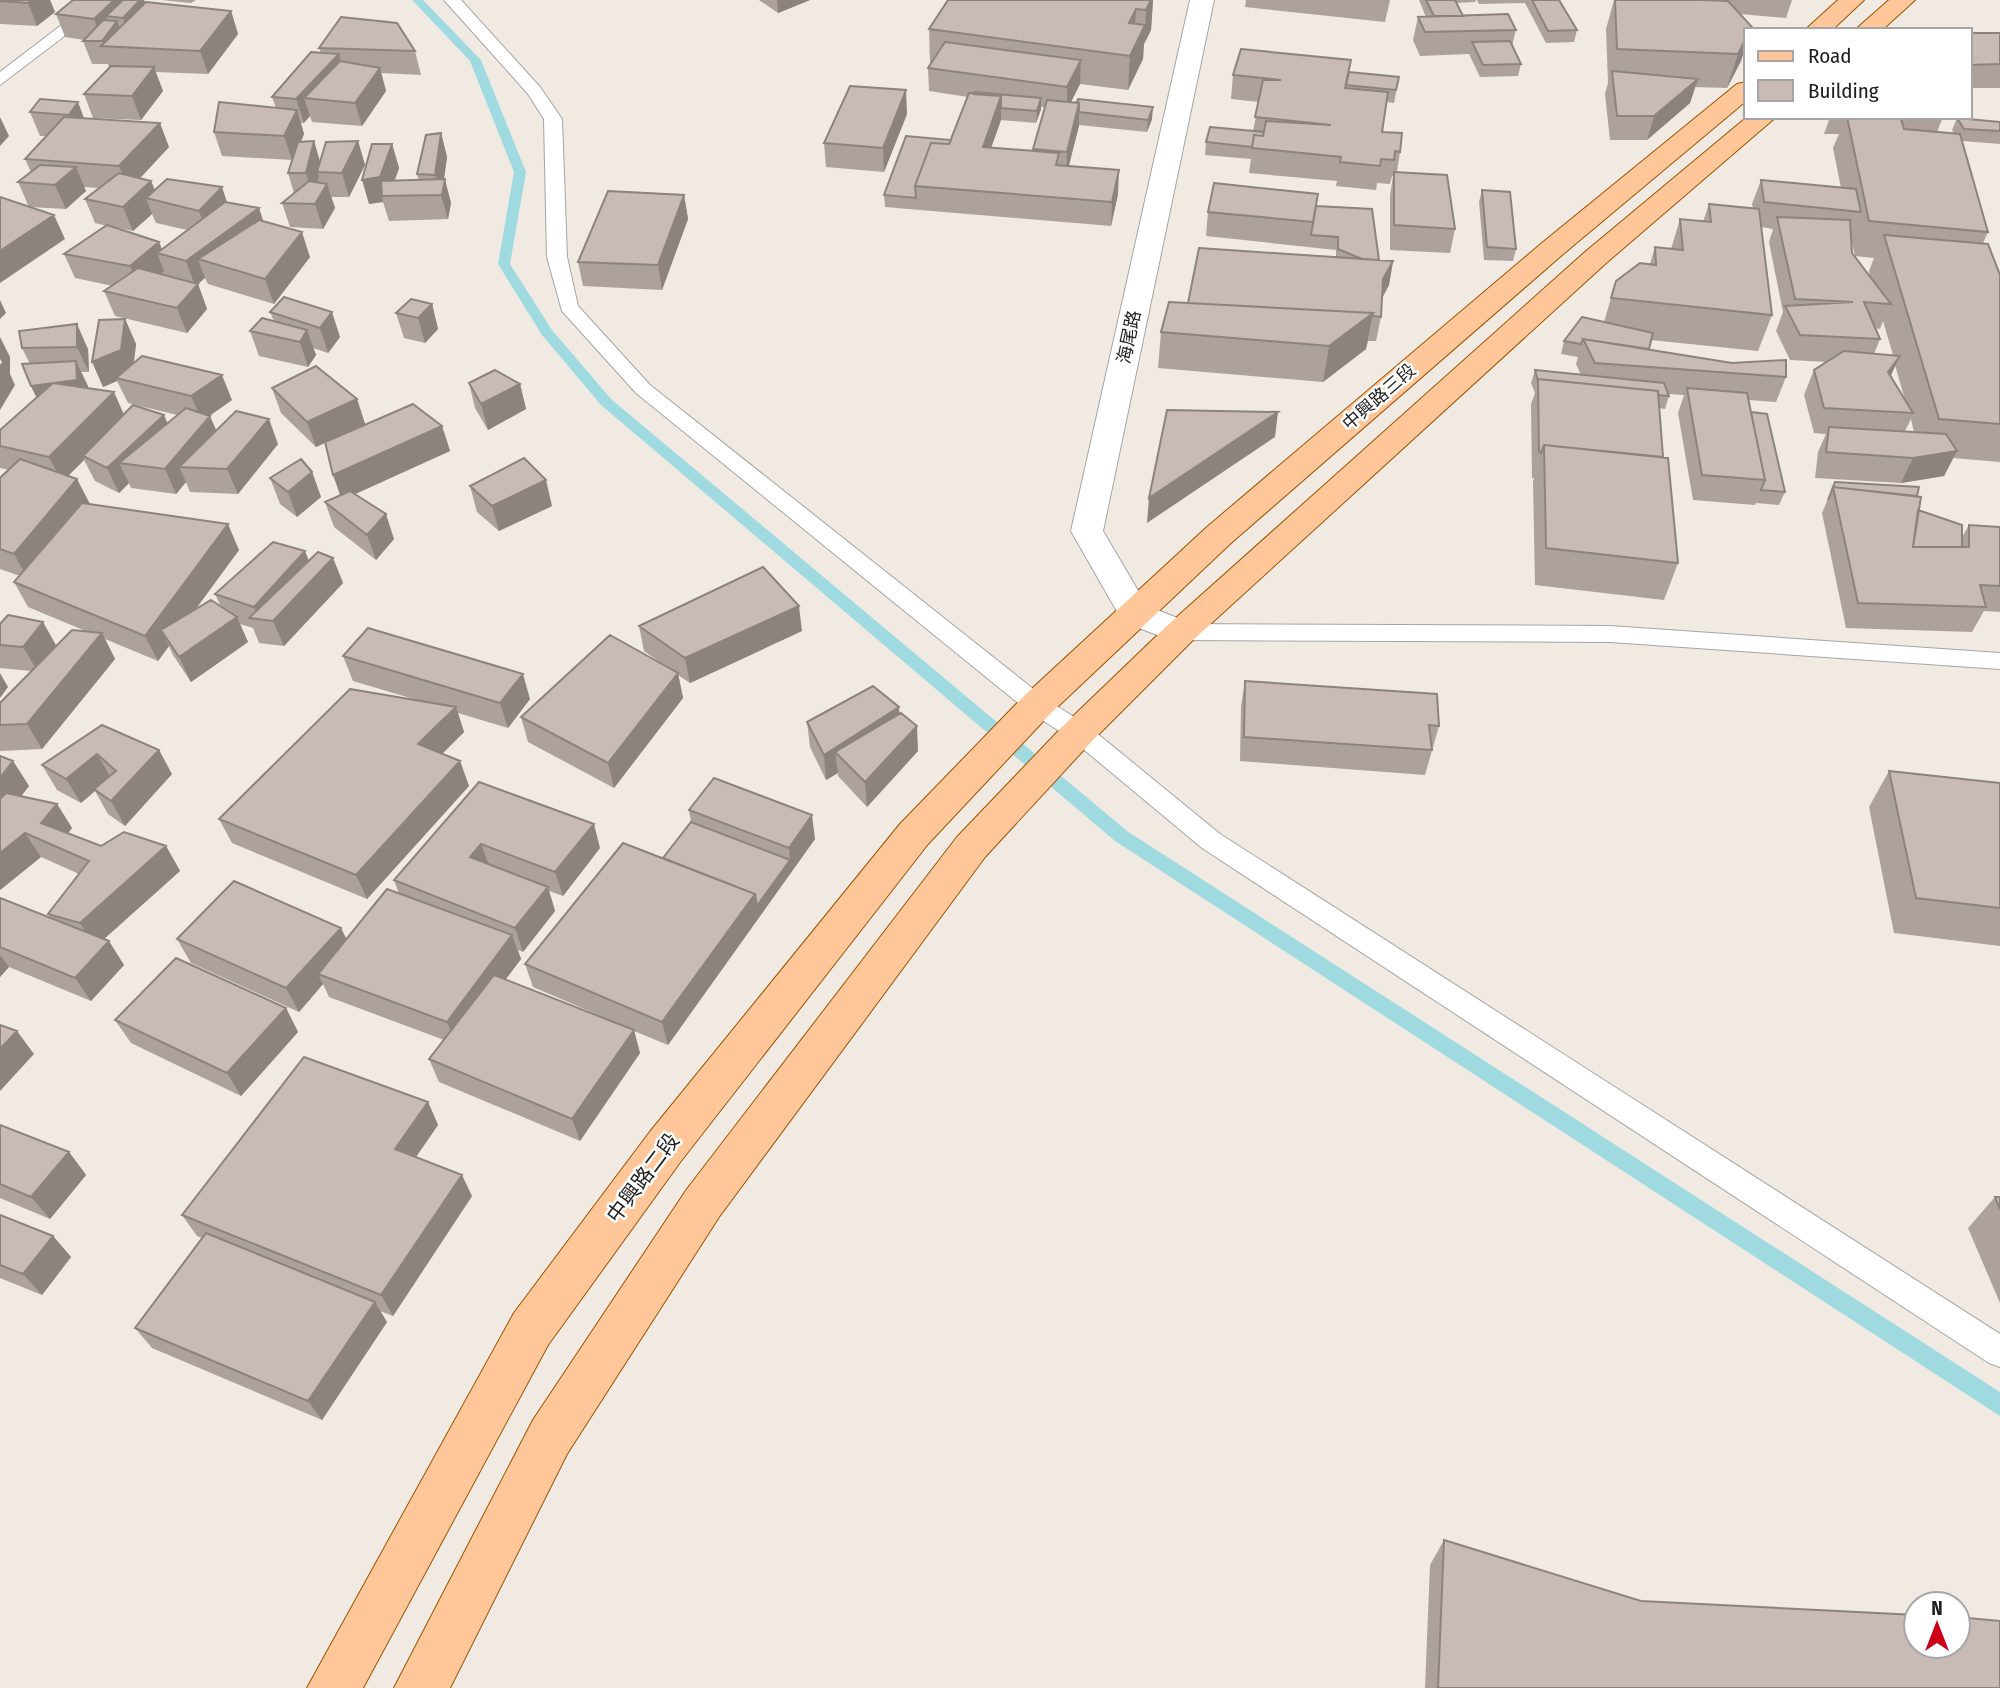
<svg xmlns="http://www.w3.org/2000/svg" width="2000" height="1688" viewBox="0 0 2000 1688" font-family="'Fira Sans Condensed','Noto Sans TC',sans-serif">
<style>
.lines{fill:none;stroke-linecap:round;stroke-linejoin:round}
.stream{fill:#a0dae1;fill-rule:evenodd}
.service-casing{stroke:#a5a5a5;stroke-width:2}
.minor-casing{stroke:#a5a5a5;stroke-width:2}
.primary-casing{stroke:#985400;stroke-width:2}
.service{fill:#fff;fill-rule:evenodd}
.minor{fill:#fff;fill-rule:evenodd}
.primary{fill:#ffc799;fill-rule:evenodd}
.wall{fill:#aca19d;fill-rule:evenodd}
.shaded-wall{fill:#8c837f}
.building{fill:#c8bbb6;stroke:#8c837f;stroke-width:2}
.labels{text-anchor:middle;stroke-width:5;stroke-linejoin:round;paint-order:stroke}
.far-street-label{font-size:18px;fill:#1e1e1e;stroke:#fff}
.street-label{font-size:21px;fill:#1e1e1e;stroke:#fff}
</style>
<rect width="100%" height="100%" fill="#f0eae3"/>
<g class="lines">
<path class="stream" d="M412,0H423L481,60L526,172L510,264L552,330L611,399L1127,831L2000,1392V1416L1115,841L601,405L542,335L498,264L514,172L470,61Z"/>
<g class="service-casing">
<path id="service" d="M94,0H112L0,85V72Z
M444,0H461L540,87L562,119L567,257L578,306L650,385L1046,699L1088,726L1220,834L2000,1334V1367L1989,1363L1202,848L1070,738L1028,711L636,393L562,311L547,257L544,119L528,94Z
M1181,624L1610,626L2000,653V669L1610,642L1181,640L1173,638L1169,632L1173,626Z"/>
</g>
<g class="minor-casing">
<path id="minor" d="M1190,0H1214L1103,531L1147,606L1193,624L1198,632L1193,640L1181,644L1123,622L1071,531Z"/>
</g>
<g class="primary-casing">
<path id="primary" d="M1838,0H1864L1832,30H1805Z
M1889,0H1915L1882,30H1855Z
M1746,82V101L1562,255L1231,543L1050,714L928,844L681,1161L548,1345L363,1688H307L514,1313L649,1133L900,824L1024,696L1207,527L1542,243L1737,84Z
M1747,117H1776L1605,264L1193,640L1092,741L985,857L719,1217L567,1454L450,1688H394L533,1420L687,1189L957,837L1066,723L1169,624L1585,252Z"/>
</g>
<use href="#service" class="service"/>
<use href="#minor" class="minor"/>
<use href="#primary" class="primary"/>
</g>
<path class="wall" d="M0,0H50L55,12L37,26L0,24Z
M73,0H144L145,3L231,11L238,34L208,74L155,72L163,91L141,120L93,118L84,94L109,68L108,64H92L83,41L84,40L65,37L56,14Z
M161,0H196L191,3Z
M759,0H810L778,13Z
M948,0H1153L1151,30L1144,44L1143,59L1128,90L1080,84L1071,102L1152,119L1147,132L1079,125L1069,166L1118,194L1111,226L885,207L884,195L951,140L968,97L929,91L928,68L931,63H930L929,29ZM1041,107H1045L1033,151L991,147L1001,120L1036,123Z
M1246,0H1390L1385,22L1245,7Z
M1419,0H1476L1475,2L1456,3L1463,16L1516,30L1512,46L1521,64L1518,76L1480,77L1469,54L1420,56L1413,40L1418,17H1426Z
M1477,0H1559L1577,30L1574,42L1546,43L1525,3L1479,4Z
M1614,0H1709H1705H1792L1786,18L1740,14L1746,30V44L1741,61L1727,88L1695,87L1690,103L1647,140H1610L1605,94L1608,83L1606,29Z
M1970,33H2000V88H1970Z
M319,48L415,51L421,75L381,73L386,91L362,126L312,122L310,116L304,123H301L304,134L301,142L314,141L320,162L358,141L365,165L349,197H331L335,208L323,229L290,227L282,203L294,193L288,173L292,160L222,156L214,132L276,108L272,97L321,53Z
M1233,75L1399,77L1394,103L1387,102L1382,132L1400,152L1397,172L1455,229L1450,253L1390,250V196L1393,176H1392L1390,184L1377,183L1376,190L1336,186L1337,181L1249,173L1251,159L1205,155L1206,142L1253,131L1259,102L1231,99Z
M40,99L84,118L169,147L140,178L151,181L155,190L259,208L263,221L310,257L274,304L208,284L205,278L198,284L207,309L187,333L115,316L104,291L113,286L75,278L64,254L107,226L95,223L85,199L99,188L84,187L86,191L66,209L30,207L65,239L29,207L18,182L31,172L25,159L46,136H40L30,112ZM152,214L156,223L187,230L162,250L159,242L110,226L133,231Z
M907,114L884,172L826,167L824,143Z
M1830,117H1943L1937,132L1954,133L1952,130L1957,118L2000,122V144L1962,141L1988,232L1983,243L2000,275V462L1953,458L1944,476L1901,483L1815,478L1818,452L1826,434L1814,433L1804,395L1814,370L1827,362L1790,360L1776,331L1783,312L1769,242L1773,229L1761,227L1772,315L1758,351L1651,340L1649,349L1786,377L1776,402L1749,400L1751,412L1785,492L1779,505L1756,503L1755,505L1693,500L1678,413L1684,395L1669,394V396L1665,409L1659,408L1663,457L1678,563L1664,600L1535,585L1533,481L1534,478H1532L1531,404L1535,393L1531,383L1535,370L1581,375L1576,364L1578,357L1561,354L1564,341L1604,322L1616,281L1650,264L1655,247L1671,249L1680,219L1703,222L1709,204L1753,208L1752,204L1761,180L1841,188L1833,148L1839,134H1824ZM1851,239L1855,256L1852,253ZM1855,256L1874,258L1869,271L1870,277ZM1883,321L1893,355L1874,354L1880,339L1876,328L1880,329ZM1895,365L1905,400L1891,376ZM1911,419L1914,432L1905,431Z
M441,133L447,157L444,179L451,203L448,219L389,221L383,202L369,204L392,144L399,168L395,180H419L417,174Z
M1482,190L1516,249L1513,261L1484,260L1479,202Z
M684,195L688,219L662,290L583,286L578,262Z
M1316,206L1379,260L1393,261L1389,285L1382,298L1381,317L1376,341H1368L1366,349L1323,382L1158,368L1161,332L1188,303L1336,257V250L1206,236L1208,212Z
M284,297L340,337L328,353L313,348L316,355L308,367L259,356L250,331L274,321L270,312Z
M432,304L438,329L425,343L404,338L396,313Z
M125,319L136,344L134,363L232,400L209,416L216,431L278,444L238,494L190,492L186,482L176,494L131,488L129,483L119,493L95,481L84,460L68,476L90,504L239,550L195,610L221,607L215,594L309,561L333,558L343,583L284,646L259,643L253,628L240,624L248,642L191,682L173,655L169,646L158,661L105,639L115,659L42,749L0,751V703L31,671L0,668V624L56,646L88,632L28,607L14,582L20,576L0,569V478L9,470L0,468V430L37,398L31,386L30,364L22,348L19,331L88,349L89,372H81L88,388L124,415L168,423L177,415L128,403L117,381L103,387Z
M469,383L520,384L526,409L488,430L475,408Z
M272,388L357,399L365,424L442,426L450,451L355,494L394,539L376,560L334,527L325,502L340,495L325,443L316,447L281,413Z
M312,472L321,497L297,517L280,504L270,478Z
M1835,482L1917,496L1918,510L1962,537L1969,525L2000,527V612L1984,611L1972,632L1846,628L1822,513Z
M470,486L552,506L499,531L477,512Z
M639,626L802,631L690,683L678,675L683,698L614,788L528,742L521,717L668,668L644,651Z
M343,656L530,699L508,728L458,713L464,732L442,754L460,761L469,786L367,899L232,843L219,819L417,700L353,681Z
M1245,681L1439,726L1425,775L1240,761L1241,706Z
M900,714L918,751L867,807L838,776V773L826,780L810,747L807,722Z
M102,725L172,774L125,826L108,814L95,791L81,803L57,790L42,765Z
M13,761L29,786L21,796L57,804L72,828L68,833L101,846H166L180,871L104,939L124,965L91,1001L9,967L0,977V898L50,918L48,914L79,874L41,857L0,890Z
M1889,771L2000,783V946L1894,933L1869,807Z
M479,782L600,848L563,896L549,891L555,911L523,952L518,950L521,959L505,979L610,1020L533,987L525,964L663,858L691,822L689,810L815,839L668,1045L634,1031L640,1053L580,1141L439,1082L429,1059L444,1040L329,997L323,984L299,1012L191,963L177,939H346L399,894L394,880Z
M286,1008L298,1032L241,1096L131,1043L115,1020Z
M428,1102L438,1125L416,1157L472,1196L393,1316L380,1311L387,1322L322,1420L152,1348L135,1328L202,1238L197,1236L182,1215Z
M0,1125L69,1152L86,1175L50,1219L0,1198Z
M1995,1197H2000V1303L1968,1228Z
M0,1215L53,1236L71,1257L42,1295L0,1278Z
M1444,1540L1641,1601L2000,1688H1425L1430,1565Z"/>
<path class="shaded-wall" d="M31,0H50L55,12L37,26L28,3Z
M114,0H144L152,20L132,41L123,18L106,16L111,30L117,21L126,45L104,46L94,19Z
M777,0H810L778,13Z
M1151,0H1153L1151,30L1144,44L1146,10Z
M1136,9L1134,43L1128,57L1129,23Z
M231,11L238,34L208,74L200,51Z
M1145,25L1143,59L1128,90L1130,56Z
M1746,38V44L1741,61L1727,88L1738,54Z
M339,54L346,77L304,98L310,116L304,123L296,99Z
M1081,60L1080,84L1067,110V87Z
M154,67L163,91L141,120L132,96Z
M380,68L386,91L362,126L355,103Z
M1698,79L1690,103L1647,140L1654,116Z
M906,90L907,114L884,172L883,148Z
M1001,96V120L983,171V147Z
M1041,98V110L1036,123L1037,111Z
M78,102L87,126L79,139L69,115Z
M1079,103V126L1066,176L1067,152Z
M1153,107L1152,119L1147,132L1148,120Z
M297,110L304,134L292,160L284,136Z
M0,117L9,136L0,146Z
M160,123L169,147L129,190L119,166Z
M441,133L447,157L442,193L445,179L451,203L448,219L435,175Z
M314,141L321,165L317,172L319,176L313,197L306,173Z
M358,141L365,165L349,197L342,173Z
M392,144L399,168L389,196H382L383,202L369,204L362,180Z
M76,167L86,191L66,209L55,185Z
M1119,170L1118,194L1111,226L1112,202Z
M151,181L159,201L146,198L152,214L133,231L123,207Z
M327,184L335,208L323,229L315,204Z
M222,187L230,211L208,235L199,211Z
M684,195L688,219L662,290L658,265Z
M259,208L267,233L198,259L205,278L195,286L186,261Z
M54,215L65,239L0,283V251Z
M302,232L310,257L274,304L265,279Z
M159,242L164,255L157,253L164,271L140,291L130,266Z
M1393,261L1389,285L1379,304L1383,279Z
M198,284L207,309L187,333L177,308Z
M0,300L6,313L0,319Z
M432,304L438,329L425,343L418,318Z
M332,312L340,337L328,353L320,328Z
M1373,313L1366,349L1323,382L1329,346Z
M125,319L136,344L132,375L116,378L117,381L103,387L92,362Z
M77,324L88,349L89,372L77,347Z
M307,330L316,355L308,367L300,342Z
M0,337L10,357V374L15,385L0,410V365L2,362L0,359Z
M1900,356L1888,381V372Z
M76,361L88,386V405L43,411L31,386Z
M222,375L232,400L202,421L191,396Z
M520,384L526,409L488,430L481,404Z
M114,392L125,417L83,456L84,460L62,482L49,457Z
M357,399L365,424L316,447L307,422Z
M1278,412L1275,437L1147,523L1149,498Z
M164,415L175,440L119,463L129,483L119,493L107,468Z
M210,416L221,441L179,467L186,482L176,494L165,469Z
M269,419L278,444L238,494L227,469Z
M442,426L450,451L342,500L333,475Z
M1957,451L1944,476L1901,483L1913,458Z
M312,472L321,497L297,517L288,492Z
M77,479L90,504L28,579L14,554Z
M546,480L552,506L499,531L492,506Z
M386,514L394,539L376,560L367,535Z
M228,524L239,550L170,644L161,630L169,646L158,661L145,636Z
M305,551L315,576L333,558L343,583L284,646L273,621L260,619L254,607Z
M799,606L802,631L690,683L685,658Z
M237,617L248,642L191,682L179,657Z
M43,622L57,647L38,672L23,647Z
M102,633L115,659L42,749L27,724Z
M0,673L8,687L0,698Z
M678,673L683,698L614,788L608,763Z
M523,674L530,699L508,728L500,703Z
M456,707L464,732L427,769L418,744Z
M899,707L901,732L835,752L838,773L826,780L824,755Z
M917,726L918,751L867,807L865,782Z
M159,750L172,774L125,826L111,801Z
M97,754L111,778L94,789L95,791L81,803L66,779Z
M13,761L29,786L9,812L0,798V778Z
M460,761L469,786L367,899L356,875Z
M57,804L72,828L57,847L41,823Z
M812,815L815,839L668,1045L662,1022L755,894L790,860L789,848Z
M594,824L600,848L563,896L555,872Z
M25,833L41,857L0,890V853Z
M481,844L490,868L470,857Z
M166,846L180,871L95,947L80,923Z
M548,887L555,911L523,952L515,928Z
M341,928L353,952L318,974L323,984L299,1012L286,988Z
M512,935L521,959L457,1045L447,1022Z
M109,941L124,965L91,1001L75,978Z
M0,955L9,967L0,977Z
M286,1008L298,1032L241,1096L227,1073Z
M634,1030L640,1053L580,1141L572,1119Z
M17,1031L34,1054L0,1091V1049Z
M428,1102L438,1125L406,1171L395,1149Z
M69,1152L86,1175L50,1219L31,1197Z
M462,1175L472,1196L393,1316L381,1295Z
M53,1236L71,1257L42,1295L23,1274Z
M375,1302L387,1322L322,1420L308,1401Z"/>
<path class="building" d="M0,0H31L28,3L0,1Z
M73,0H114L94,19L56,14Z
M123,0H140L123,18L106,16Z
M948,0H1151L1146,10L1136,9L1129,23L1145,25L1130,56L929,29Z
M1426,0H1455L1463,16H1434Z
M1532,0H1559L1577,30L1548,31Z
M1615,0H1701L1728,1L1752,27L1750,30H1746V38L1738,54L1617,49Z
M146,2L231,11L200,51L101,46Z
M1508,14L1516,30L1425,32L1418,17Z
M341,17L397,23L415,51L319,48Z
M103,20L117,21L102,41H83Z
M1970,33H2000V64L1970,65Z
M1510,41L1521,64L1483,65L1472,42Z
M945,42L1081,60L1067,87L928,68Z
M1241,49L1351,60L1345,88L1388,92L1382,132L1402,133L1400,152L1395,151L1394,160L1381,159L1380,166L1340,162L1341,157L1252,148L1254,135L1263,136L1266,121L1331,125L1255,117L1263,80H1281L1233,75Z
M311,52L339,54L296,99L272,97Z
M340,61L380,68L355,103L304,98Z
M111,66L154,67L132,96L84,94Z
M1612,71L1698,79L1654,116H1617Z
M1349,72L1399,77L1396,90L1346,85Z
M850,86L906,90L883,148L824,143Z
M975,92L1041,98L1037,111L1001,108V96L974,94Z
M969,93L1001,96L983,147L1059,153L1056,165L1119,170L1112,202L915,186L931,143L949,144Z
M40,99L78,102L69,115L30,112Z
M1078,99L1153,107L1148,120L1079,112V103L1077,102Z
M1047,100L1079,103L1067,152L1033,149Z
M219,102L297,110L284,136L214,132Z
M64,117L160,123L119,166L25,159Z
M1847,117H1885L1901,119L1904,129L1960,134L1988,232L1869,221Z
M1957,118L2000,122V131L1964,129Z
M1210,127L1264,132L1263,136L1254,135L1252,147L1206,142Z
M441,133L435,175L417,174L426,135Z
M906,136L951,140L949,144L931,143L915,186L916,198L884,195Z
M314,141L306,173H288L298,142Z
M358,141L342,173L317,172L326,142Z
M372,144H392L380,177L362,180Z
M40,165L76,167L55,185L18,182Z
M1394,172L1447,175L1455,229L1394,225Z
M119,173L151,181L123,207L85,199Z
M167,179L222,187L199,211L146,198Z
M445,179L442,195L382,196L381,181Z
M1761,180L1856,189L1861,212L1764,202Z
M309,181L327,184L315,204L282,203Z
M1214,183L1318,194L1313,222L1208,212Z
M1482,190L1510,192L1516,249L1487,247Z
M608,191L684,195L658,265L578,262Z
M0,197L54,215L0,251Z
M225,202L259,208L186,261L157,253Z
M1709,204L1759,209L1772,315L1611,298L1616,281L1640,263L1656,265L1655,247L1683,250L1680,219L1711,222Z
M1316,206L1372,209L1379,260L1362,259L1338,249V237L1311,235Z
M1777,217L1850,220L1852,253L1891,304L1864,302L1880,339L1800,335L1785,306L1853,302L1795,299Z
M259,220L302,232L265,279L198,259Z
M107,225L159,242L130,266L64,254Z
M1884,235L1988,244L2000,275V424L1939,419Z
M1199,248L1393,261L1383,279L1381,317L1372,316L1373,313L1188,303Z
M138,268L198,284L177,308L104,291Z
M284,297L332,312L320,328L270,312Z
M411,299L432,304L418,318L396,313Z
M1169,302L1373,313L1329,346L1161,332Z
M1582,317L1653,333L1649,349L1583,339L1581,344L1564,341Z
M262,318L307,330L300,342L250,331Z
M125,319L121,350L92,362L99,320Z
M77,324V347L22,348L19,331Z
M1583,339L1732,363L1786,360V377L1595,363Z
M1844,351L1900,356L1888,372L1913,413L1824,408L1814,370Z
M142,356L222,375L191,396L116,378Z
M76,361L77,380L31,386L22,364Z
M316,366L357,399L307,422L272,388Z
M495,370L520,384L481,404L469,383Z
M1535,370L1664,383L1669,396L1658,395V391L1538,379V381Z
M1538,379L1658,391L1663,457L1544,445L1541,453L1539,452Z
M53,383L114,392L49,457L0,446V430Z
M1687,388L1747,393L1765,480L1702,475Z
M413,404L442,426L333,475L325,442Z
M133,405L164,415L107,468L83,456Z
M186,408L210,416L165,469L119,463Z
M1167,410L1278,412L1149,498Z
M236,411L269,419L227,469L179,467Z
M1751,412L1767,414L1785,492L1761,490L1765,480Z
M1829,427L1946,434L1957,451L1913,458L1826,452Z
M1544,445L1668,458L1678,563L1546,548Z
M524,458L546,480L492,506L470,486Z
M20,459L77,479L14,554L0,549V478Z
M301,459L312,472L288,492L270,478Z
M1835,482L1919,487L1917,496L1833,487L1828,500Z
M1833,487L1921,497L1913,547H1969V525L2000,527V586L1980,585L1986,607L1858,603Z
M350,491L386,514L367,535L325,502Z
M82,503L228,524L145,636L14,582Z
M1918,510L1962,525V547H1913Z
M273,542L305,551L254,607L215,594Z
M318,552L333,558L273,621L249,618Z
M763,567L799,606L685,658L639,626Z
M211,600L237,617L179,657L161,630Z
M8,615L43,622L23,647L0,645V624Z
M368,628L523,674L500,703L343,656Z
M72,630L102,633L27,724L0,725V703Z
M610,635L678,673L608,763L521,717Z
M1245,681L1437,694L1439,726L1429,725L1432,750L1244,737Z
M873,686L899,707L824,755L807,722Z
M350,689L456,707L418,744L460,761L356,875L219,819Z
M901,713L917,726L865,782L835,752Z
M102,725L159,750L111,801L94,789L116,771L97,754L66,779L42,765Z
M0,756L13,761L0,778Z
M1889,771L2000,783V908L1916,898Z
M714,778L812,815L789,848L689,810Z
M479,782L594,824L555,872L481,844L470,857L548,887L515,928L394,880Z
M6,793L57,804L41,823L101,846L124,832L166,846L80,923L48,914L89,861L25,833L0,853V799Z
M691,822L790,860L757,906L755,894L663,858Z
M623,843L755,894L662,1022L525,964Z
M234,881L341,928L286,988L177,939Z
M387,889L512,935L447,1022L318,974Z
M0,898L109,941L75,978L0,947Z
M176,958L286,1008L227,1073L115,1020Z
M494,975L634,1030L572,1119L429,1059Z
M0,1025L17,1031L0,1049Z
M304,1057L428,1102L395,1149L462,1175L381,1295L182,1215Z
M0,1125L69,1152L31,1197L0,1184Z
M1995,1197H2000V1209Z
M0,1215L53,1236L23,1274L0,1265Z
M206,1233L375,1302L308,1401L135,1328Z
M1444,1540L1641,1601L1916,1615V1646H1958V1617L2000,1621V1688H1438Z"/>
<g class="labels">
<g class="far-street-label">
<text transform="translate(1129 337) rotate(-78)" y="6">海尾路</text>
<text transform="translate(1379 397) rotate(-41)" y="6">中興路三段</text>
</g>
<g class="street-label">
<text transform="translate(643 1178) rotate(-53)" y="7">中興路二段</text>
</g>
</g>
<rect x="1744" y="28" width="228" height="91" fill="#ffffff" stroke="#a5a5a5" stroke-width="2"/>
<rect x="1758" y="51" width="35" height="10" fill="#ffc799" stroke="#a5a5a5" stroke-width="2"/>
<text x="1808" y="63" font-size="21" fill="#1e1e1e">Road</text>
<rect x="1758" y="80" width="35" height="21" fill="#c8bbb6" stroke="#a5a5a5" stroke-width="2"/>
<text x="1808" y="98" font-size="21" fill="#1e1e1e">Building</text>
<g transform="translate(1937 1625)"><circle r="33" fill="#ffffff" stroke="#a5a5a5" stroke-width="2"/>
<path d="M0-5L12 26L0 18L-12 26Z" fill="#cc0018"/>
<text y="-10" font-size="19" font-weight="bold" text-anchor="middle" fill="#1e1e1e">N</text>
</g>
</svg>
